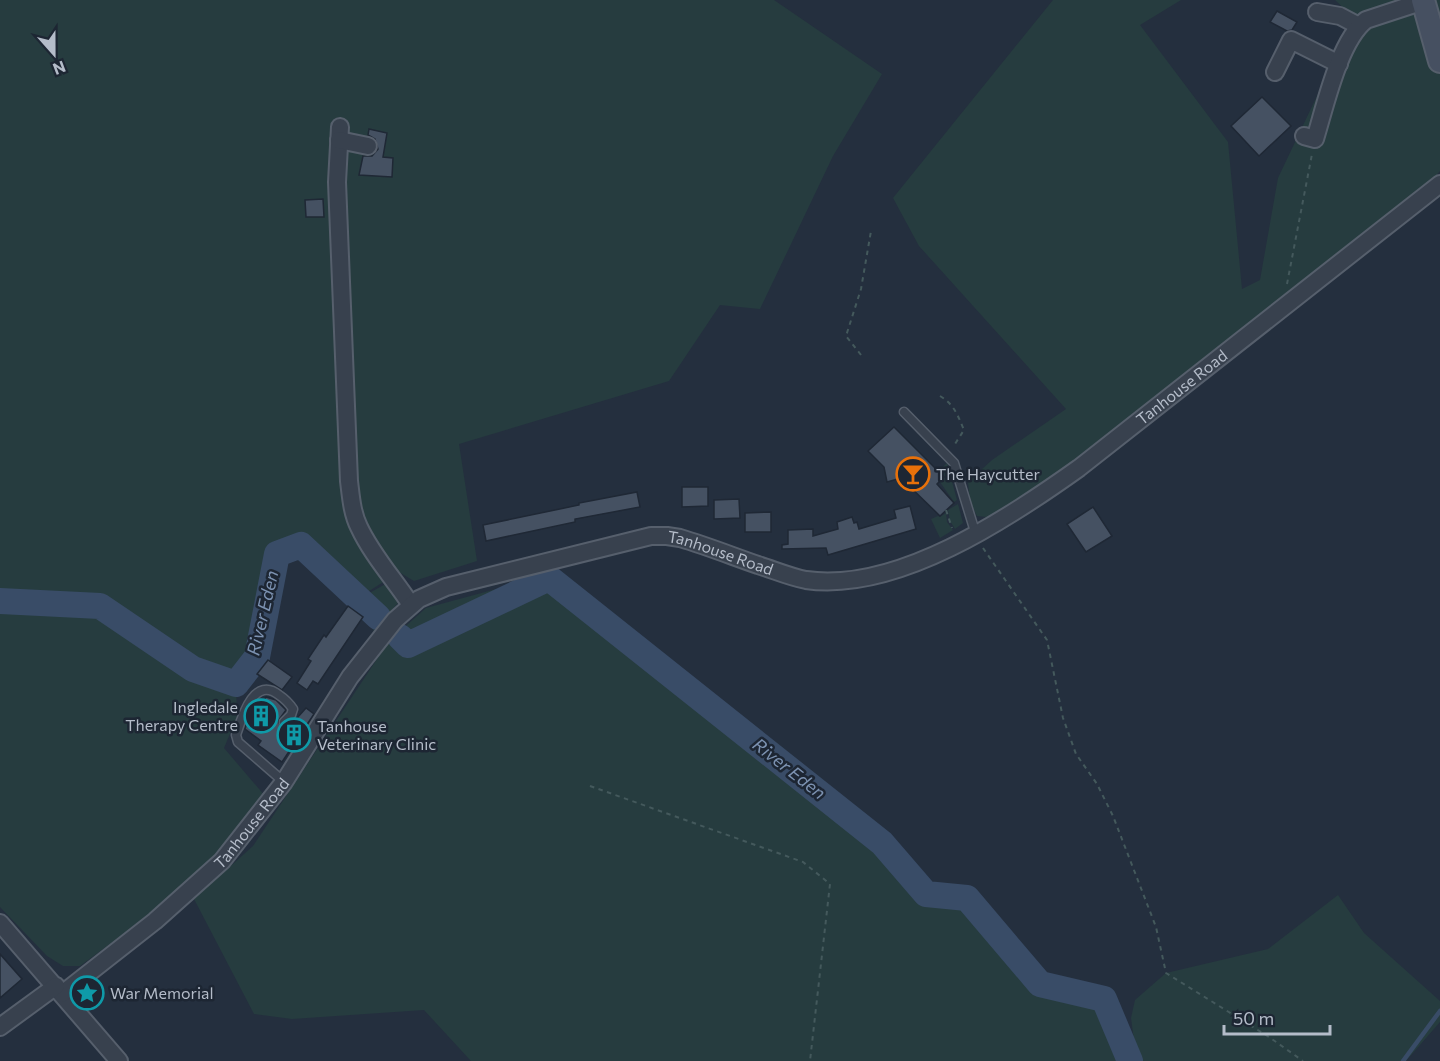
<svg xmlns="http://www.w3.org/2000/svg" width="1440" height="1061" viewBox="0 0 1440 1061" font-family="Commissioner,sans-serif">
<style>
.green{fill:#263c3f}
.lines{fill:none;stroke-linecap:round;stroke-linejoin:round}
.stream{stroke:#394c67;stroke-width:4.5}
.river{stroke:#394c67;stroke-width:26}
.building{fill:#455162;stroke:#1f2835;stroke-width:1.5}
.lane-casing{stroke:#565f6c;stroke-width:11}
.street-casing{stroke:#565f6c;stroke-width:20}
.secondary-casing{stroke:#565f6c;stroke-width:26}
.path{stroke:#44595c;stroke-width:2;stroke-dasharray:4.5 4.5;stroke-linecap:butt}
.lane{stroke:#38414e;stroke-width:8}
.street{stroke:#38414e;stroke-width:16}
.secondary{stroke:#465061;stroke-width:22}
.labels{text-anchor:middle;stroke-width:5;stroke-linejoin:round;paint-order:stroke}
.street-label{font-size:16px;fill:#b4bcc9;stroke:#1d2633}
.poi-label{font-size:16px;fill:#b4bcc9;stroke:#1d2633;text-anchor:start}
.water-label{font-size:18px;font-style:italic;fill:#7c92b1;stroke:#1d2633}
</style>
<rect width="100%" height="100%" fill="#242f3e"/>
<path class="green" d="M0,0H774L882,74L833,156L760,309L720,305L669,381L459,444L477,561L414,581L399,572L366,593L346,585L301,545L274,568L257,657L236,684L237,717L224,748L265,796L208,865L133,927L80,966H63L47,956L0,907Z
M1053,0H1181L1140,25L1228,142L1242,289L1260,280L1278,178L1354,18L1335,0H1440V171L1432,180L1147,408L1029,494L999,513L987,517L977,516L970,502L968,482L992,460L1066,409L919,246L893,198Z
M947,463L957,500L954,502L940,482L945,477L939,470Z
M958,504L963,523L955,529L950,521L948,510Z
M946,513L947,522L953,530L940,538L931,519L938,516L940,517Z
M549,578L882,843L926,894L967,898L1040,984L1104,999L1130,1061H471L424,1010L292,1019L254,1014L194,899L253,846L389,641L426,608L500,588Z
M391,581L403,597L374,631L355,601Z
M1338,895L1364,933L1440,1001V1022L1406,1061H1142L1136,1055L1131,1018L1135,1000L1166,973L1268,949Z"/>
<g class="lines">
<path class="stream" d="M1403,1061L1440,1011"/>
<path class="river" d="M0,601L100,606L193,669L236,684L257,657L277,554L301,545L378,617
M400,637L408,645L549,578L882,843L926,894L967,898L1040,984L1104,999L1130,1061"/>
</g>
<path class="building" d="M1277,11L1297,22L1292,30L1287,31L1270,22Z
M1262,97L1291,126L1259,156L1231,126Z
M369,129L387,133L383,157L393,158L392,177L359,175L363,156H372L378,149L375,139L368,135Z
M323,199L324,217H306L305,200Z
M894,427L944,477L937,484L954,503L940,516L901,478L887,482L884,467L868,451Z
M682,487H708V506L682,507Z
M637,492L640,507L575,519V522L486,541L483,525L579,505V503Z
M739,499L740,518L714,519V500Z
M910,506L916,529L828,555L826,548L782,549V545L788,544V530L813,529V536L838,529L837,522L852,517L854,523L857,522L859,529L896,518L894,510Z
M1093,507L1112,536L1086,552L1067,524Z
M771,512V532H745V513Z
M348,606L363,617L318,684L313,681L307,690L297,683L311,661L308,659L324,635L326,637Z
M268,660L292,677L282,690L257,674Z
M266,697L276,700L286,710L278,721L282,728L289,727L306,708L314,714L282,762L258,745L261,741L245,729L247,722Z
M0,954L22,979L0,998Z"/>
<g class="lines">
<g class="lane-casing">
<path id="lane" d="M904,412L954,463L976,535
M284,782L238,742L236,735C242,717 254,675 279,695C285,699 289,703 293,709L291,715L284,722"/>
</g>
<g class="street-casing">
<g id="street">
<path d="M1317,12L1340,16L1359,26"/>
<path d="M1275,72L1291,40L1339,64"/>
<path d="M340,127L337,182L349,481C351,497 352,513 359,527C372,555 394,579 411,605"/>
<path d="M1304,136L1315,139C1325,107 1339,41 1366,20L1424,1"/>
<path d="M339,140L368,146"/>
<path d="M0,923L119,1061"/>
<path id="s1" d="M62,994L155,921L222,861L284,782L350,677L395,620L419,599L446,587L651,536H667L680,538C707,546 732,556 758,565C774,570 790,577 806,580C897,593 1009,518 1079,468L1440,184"/>
<path d="M0,1027L56,986"/>
</g>
</g>
<g class="secondary-casing">
<path id="secondary" d="M1423,0L1440,61"/>
</g>
<path class="path" d="M1287,284L1312,154
M861,355L846,336L861,289L871,231
M940,396C954,404 958,416 964,430L953,447
M946,510L952,528
M983,548L1047,640L1063,718L1076,754L1097,784L1113,816L1156,927L1166,973L1269,1037L1303,1061
M590,786L803,862L830,884L810,1061"/>
<use href="#lane" class="lane"/>
<use href="#street" class="street"/>
<use href="#secondary" class="secondary"/>
</g>
<defs>
<g id="bar-ring" transform="scale(1.725)"><circle r="9.5" fill="#1d2633" stroke="#e8710a" stroke-width="1.5"/><path d="M-6-5H6L.8 .8V4.5H3.5V6h-7V4.5H-.8V.8Z" fill="#e8710a"/></g>
<g id="building-ring" transform="scale(1.725)"><circle r="9.5" fill="#1d2633" stroke="#0f9aa8" stroke-width="1.5"/><path d="M-4-6H4V6H1V3H-1V6H-4ZM-2.5-4.3h1.7v1.8h-1.7ZM.8-4.3h1.7v1.8H.8ZM-2.5-1h1.7V.8h-1.7ZM.8-1h1.7V.8H.8Z" fill="#0f9aa8"/></g>
<g id="sight-ring" transform="scale(1.725)"><circle r="9.5" fill="#1d2633" stroke="#0f9aa8" stroke-width="1.5"/><path d="M0-6L1.8-2.2L6-1.7L2.9 1.2L3.7 5.4L0 3.3L-3.7 5.4L-2.9 1.2L-6-1.7L-1.8-2.2Z" fill="#0f9aa8"/></g>
</defs>
<g fill-rule="evenodd">
<use href="#bar-ring" x="913" y="474"/>
<use href="#building-ring" x="261" y="716"/>
<use href="#building-ring" x="294" y="735"/>
<use href="#sight-ring" x="87" y="993"/>
</g>
<g class="labels">
<g class="street-label">
<text dy="6" stroke="none"><textPath href="#s1" startOffset="1372">Tanhouse Road</textPath></text>
<text dy="6" stroke="none"><textPath href="#s1" startOffset="850">Tanhouse Road</textPath></text>
<text dy="6" stroke="none"><textPath href="#s1" startOffset="256">Tanhouse Road</textPath></text>
</g>
<g class="poi-label">
<text x="936" y="480">The Haycutter</text>
<text x="238" y="713" text-anchor="end">Ingledale<tspan x="238" dy="18">Therapy Centre</tspan></text>
<text x="317" y="732">Tanhouse<tspan x="317" dy="18">Veterinary Clinic</tspan></text>
<text x="110" y="999">War Memorial</text>
</g>
<g class="water-label">
<text transform="translate(263 613) rotate(-77)" y="6">River Eden</text>
<text transform="translate(789 769) rotate(38)" y="6">River Eden</text>
</g>
</g>
<g transform="translate(54 54) rotate(159)" stroke="#1d2633" stroke-width="4.5" paint-order="stroke">
<path d="M0-4.5L10 22L0 15L-10 22Z" fill="#b4bcc9"/>
<text y="-9" font-size="16" font-weight="bold" text-anchor="middle" fill="#b4bcc9">N</text>
</g>
<path d="M1224 1025v9h106v-9" fill="none" stroke="#b4bcc9" stroke-width="3"/>
<text x="1233" y="1025" font-size="18" fill="#b4bcc9" stroke="#1d2633" stroke-width="4.5" paint-order="stroke">50 m</text>
</svg>
